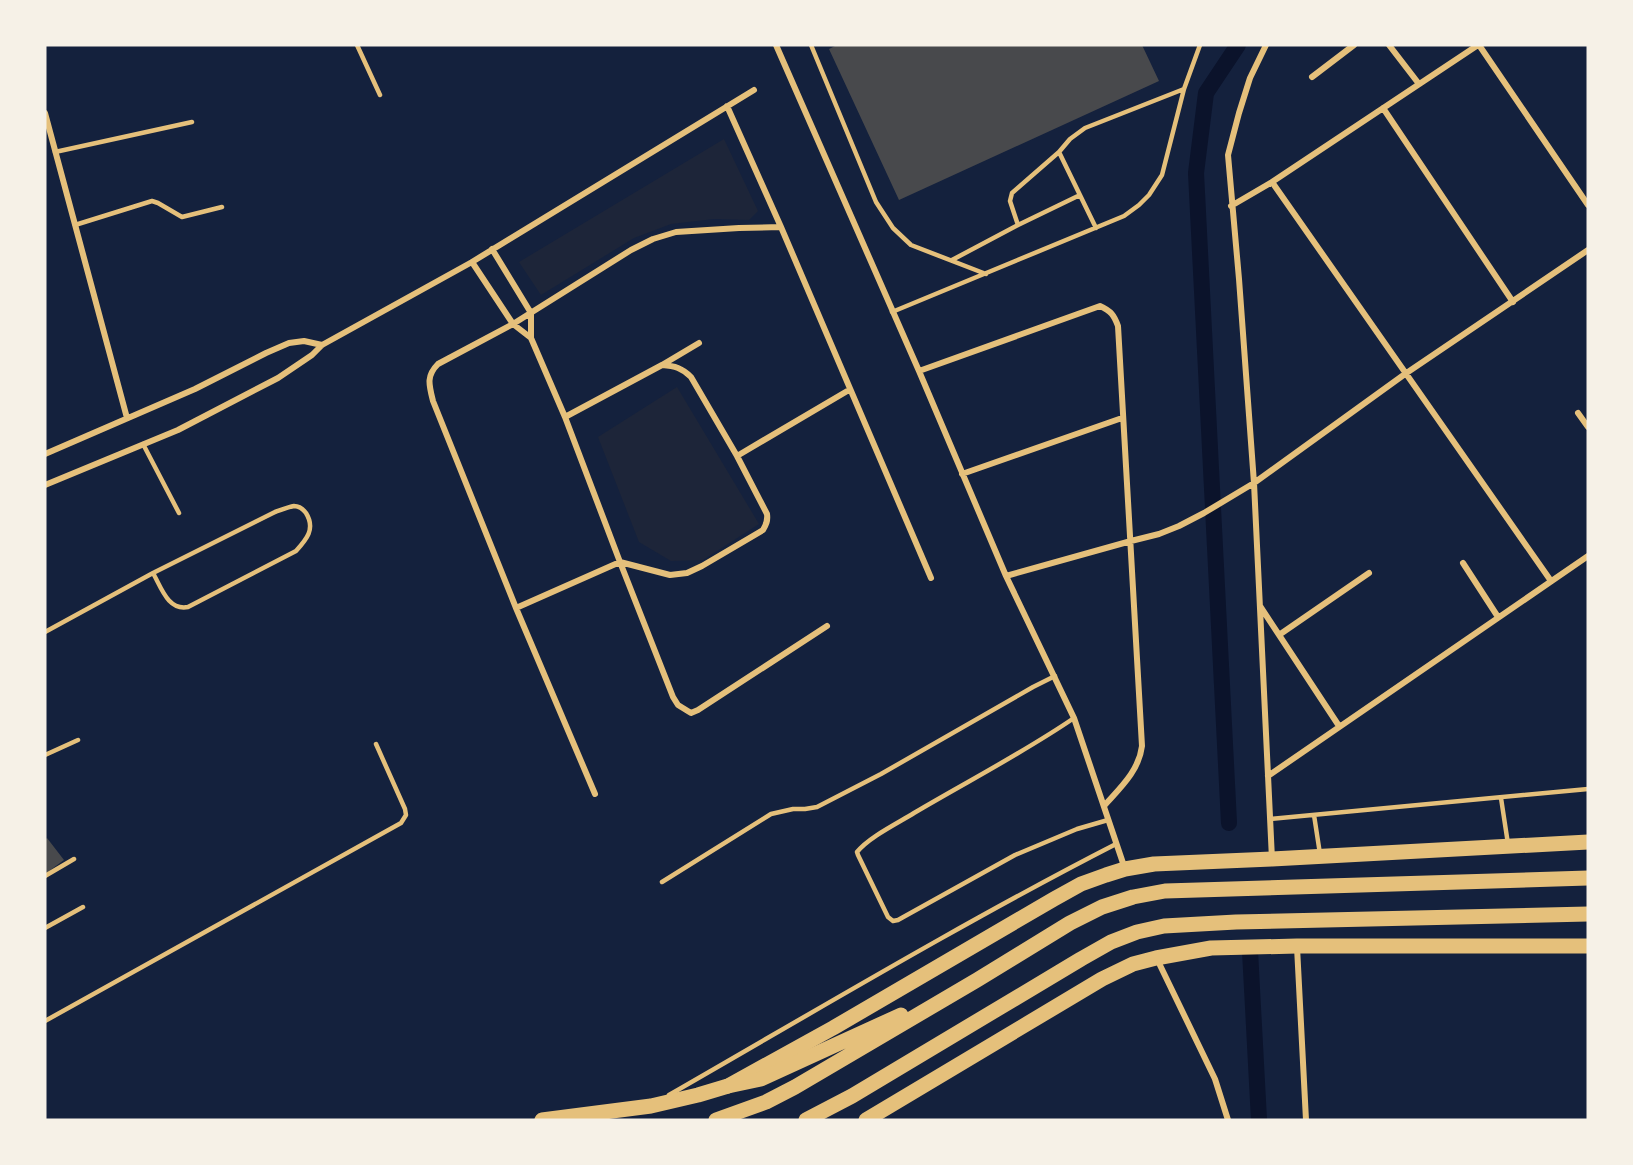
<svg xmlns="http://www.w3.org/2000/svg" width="1633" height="1165" viewBox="0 0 1633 1165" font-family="'Nunito Sans',sans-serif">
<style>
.green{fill:#1d2539}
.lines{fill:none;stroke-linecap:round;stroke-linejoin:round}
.canal{stroke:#0b132b;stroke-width:16}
.building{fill:#48494c}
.service{stroke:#e5c07b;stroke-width:4.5}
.minor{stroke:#e5c07b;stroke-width:6}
.primary{stroke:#e5c07b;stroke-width:15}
.trunk{stroke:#e5c07b;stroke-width:15}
</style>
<rect width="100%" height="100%" fill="#14213d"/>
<path class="green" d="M724,139L758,211L749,220L714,219L671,224L634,238L541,295L519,262Z
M677,387L759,524L703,560L671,561L639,542L598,437Z"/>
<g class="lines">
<path class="canal" d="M1229,823L1196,173L1206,93L1238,45
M1250,951L1259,1120"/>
</g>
<path class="building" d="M837,45H1142L1159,81L899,200L829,49Z
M47,838L64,860L45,874V840Z"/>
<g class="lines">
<path class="service" d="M357,45L380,95
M811,45L876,202L893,228L911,245L986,274
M55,152L192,122
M1059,152L1096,228
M1080,195L1018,225L1010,201L1012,193L1059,152L1070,139L1085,128L1184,89
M75,225L152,201L158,203L182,217L222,207
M952,260L1018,225
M892,312L1124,216L1139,205L1149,195L1162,175L1184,89L1200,45
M143,444L179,513
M45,632L153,573L275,512C281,510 288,507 294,506C299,506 303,509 306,513C316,529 306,540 296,551L188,607C168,611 161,587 153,573
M1074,718C1023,753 968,781 914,813C898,823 869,837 857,852L858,855L888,917L893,921L898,920L1015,855L1077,829L1108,820
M45,755L78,740
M1501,798L1508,844
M1314,815L1320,854
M1270,819L1588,789
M45,876L74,859
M662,882L771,814L793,809H805L817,807L881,774L1033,687L1055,676
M45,928L83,907
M45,1021L401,823L406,815L405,809L376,744
M669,1095C817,1010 964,922 1116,844"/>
<path class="minor" d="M776,45L919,371L1006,576L1074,718L1125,869
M1266,45L1250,78L1239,113L1228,155L1239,279L1254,483L1272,859
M1389,45L1419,84
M1479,45L1588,205
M1312,77L1354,45
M727,106L781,227L931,578
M1383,108L1513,302
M45,113L127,418
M1272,182L1551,581
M1231,206L1272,182L1478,45
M492,249L531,313V338L565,417L620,562L673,697L678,705L691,713L698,710L827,626
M472,262L513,324L531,338
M919,371L1100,306C1111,311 1114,315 1118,326L1142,746C1139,771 1120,788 1104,806
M1578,413L1588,427
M565,417L662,365L699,343
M45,454L195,389L266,353L289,343L304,341L322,345
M737,456L849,390
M962,474L1122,418
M45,485L178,430L278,378L312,355L322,345L472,262L754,90
M1463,563L1498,617
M1006,576L1131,541L1159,534L1179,526L1204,513L1254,483L1405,374L1588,250
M1260,606L1339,726
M516,608L620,562L670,575L687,573L702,566L763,530C766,525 768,521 767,514L737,456L691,377C682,368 675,366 662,365
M1279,635L1369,573
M1268,776L1588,556
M595,794L516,608L433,401C429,385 426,376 438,364L513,324L631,250L653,239L676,232L739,228L781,227
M1297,947L1306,1120
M1157,959L1215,1079L1228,1120"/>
<path class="primary" d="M542,1120L651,1106L698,1095L728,1086L833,1028L1054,899L1081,884L1106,875L1125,869L1154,864L1272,859L1588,842
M866,1120L1102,979L1133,964L1156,958L1211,948L1297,946H1588"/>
<path class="trunk" d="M728,1086L761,1079L901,1015
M716,1120L766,1102L795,1087L977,980L1070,923L1102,907L1133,897L1165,891L1588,878
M806,1120L852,1096L1081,959L1111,942L1137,932L1164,926L1236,922L1588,914"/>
</g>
<rect width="1633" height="1165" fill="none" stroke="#f6f1e7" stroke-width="93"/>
</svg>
